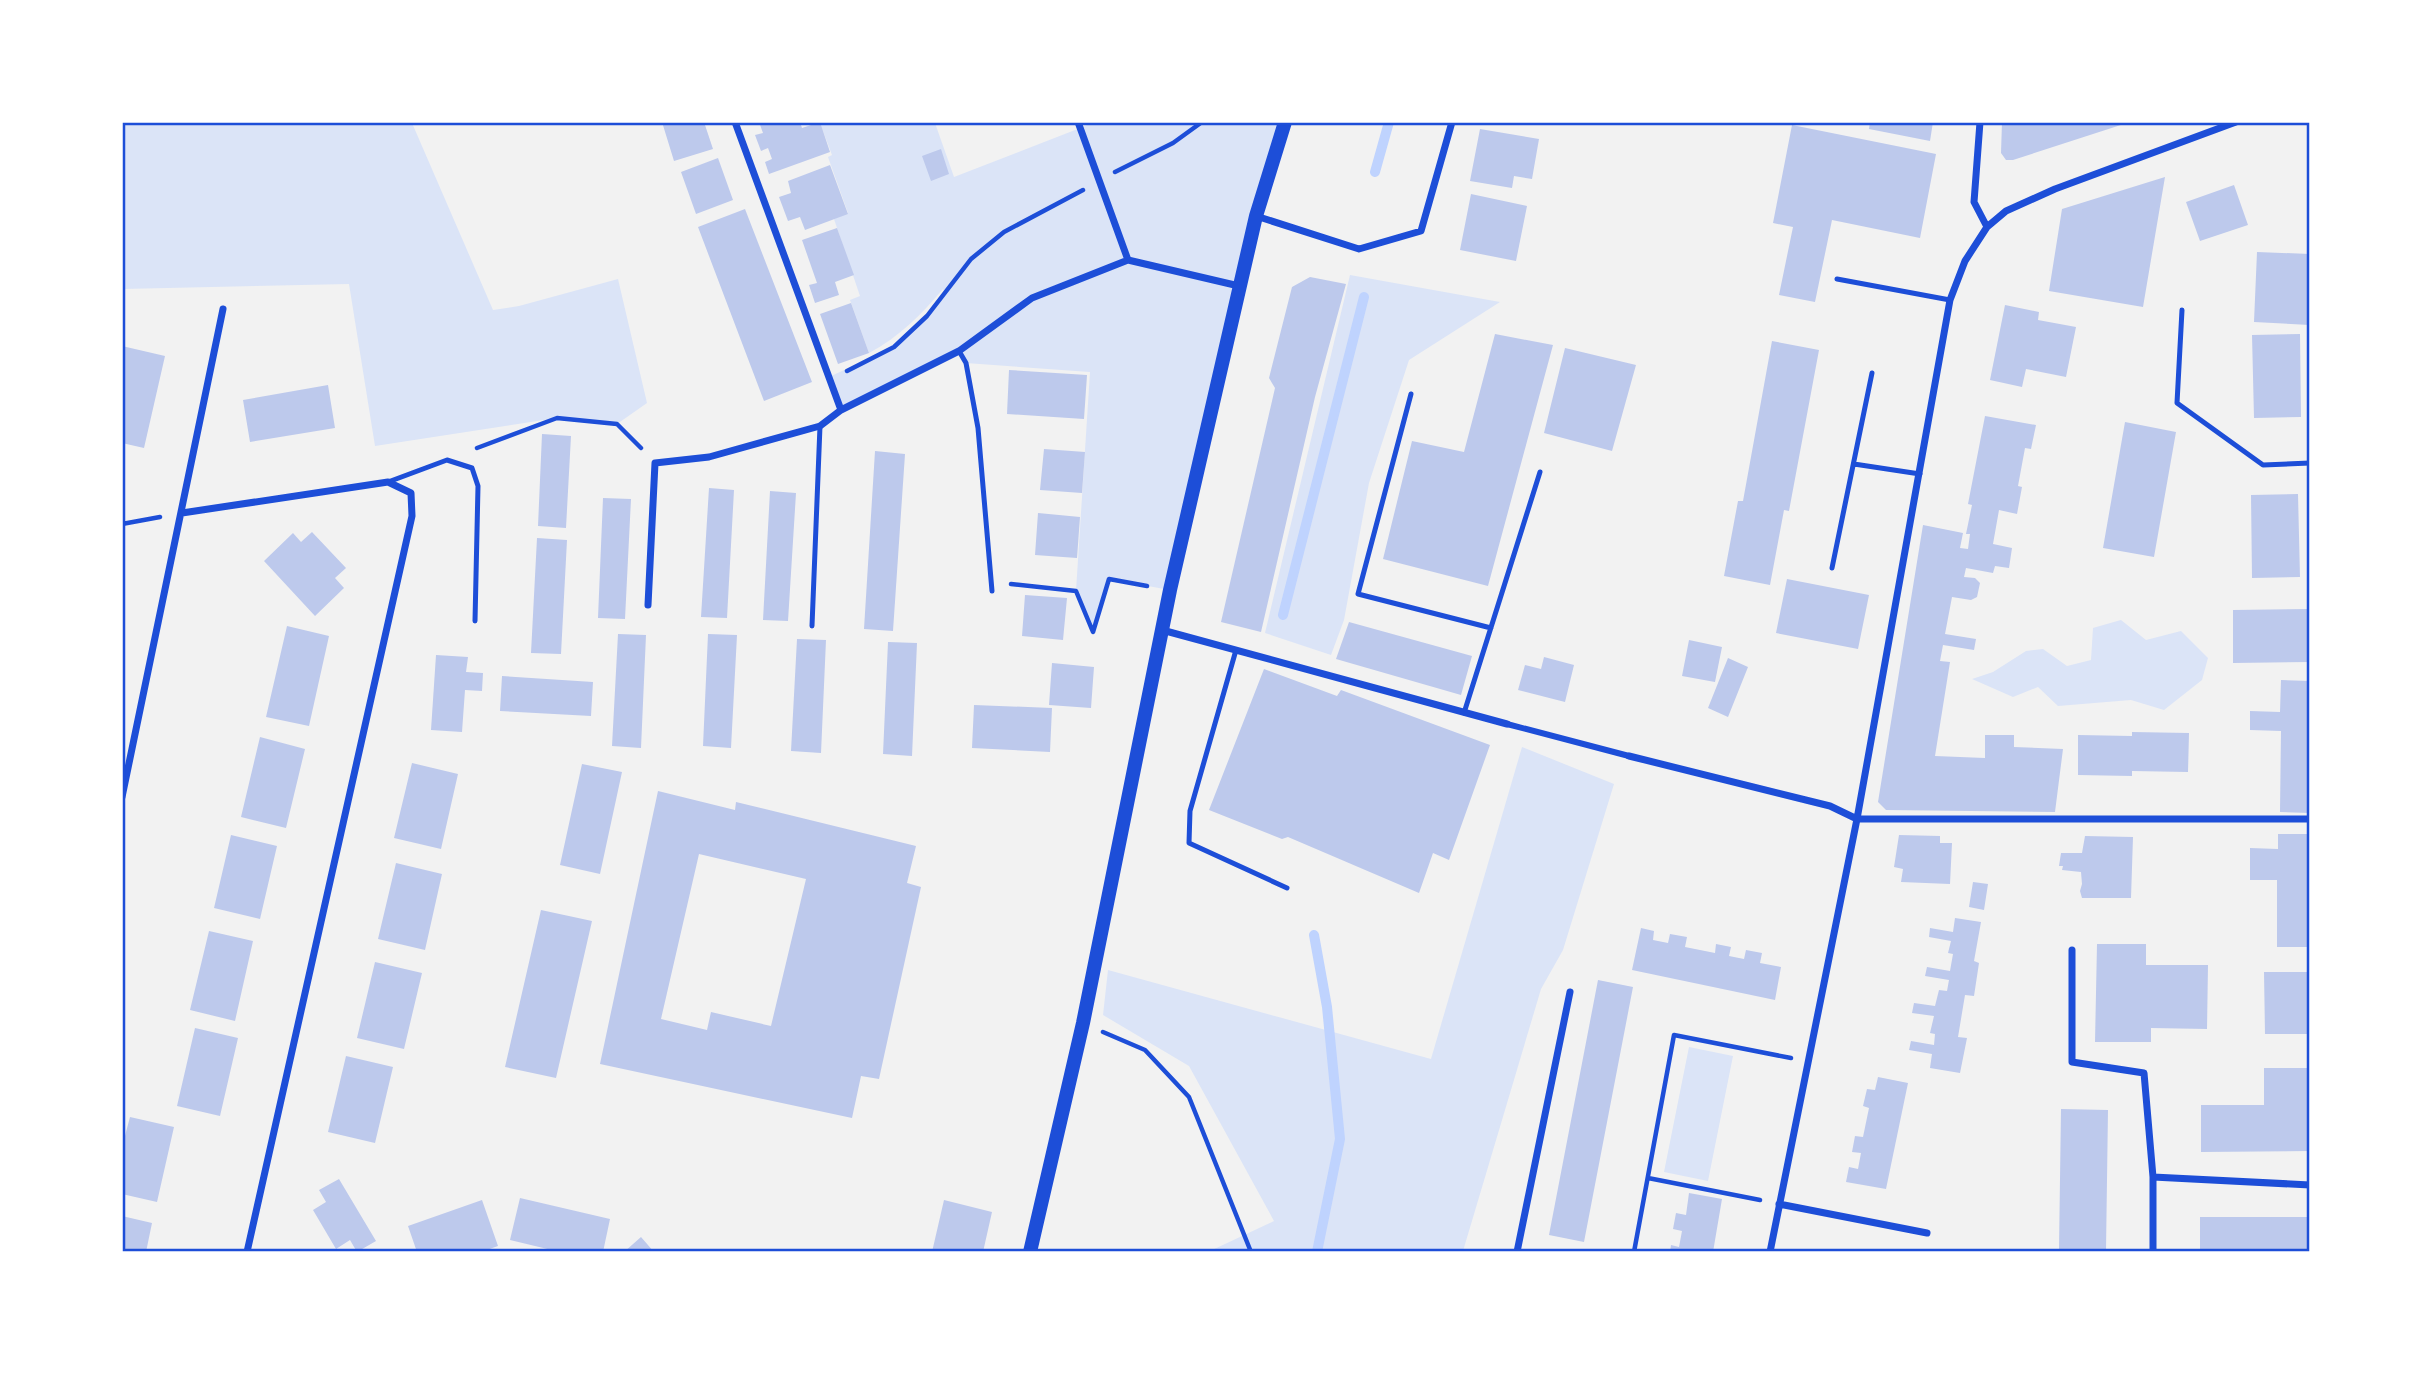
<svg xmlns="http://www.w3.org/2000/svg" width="2432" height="1374" viewBox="0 0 2432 1374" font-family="Roboto,sans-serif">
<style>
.green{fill:#dbe4f7}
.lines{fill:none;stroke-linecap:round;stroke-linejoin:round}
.stream{stroke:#bfd3fe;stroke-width:10}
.building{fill:#bdc9ec;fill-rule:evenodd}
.path{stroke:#1d4ed8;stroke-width:4.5}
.service{stroke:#1d4ed8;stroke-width:5}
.pedestrian{stroke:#1d4ed8;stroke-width:6}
.minor{stroke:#1d4ed8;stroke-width:7}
.secondary{stroke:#1d4ed8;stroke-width:14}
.neatline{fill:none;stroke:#1d4ed8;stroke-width:2.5}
</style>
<rect width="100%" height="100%" fill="#f2f2f2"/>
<path class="green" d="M122,123H412L493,310L519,306L618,279L647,403L617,424L557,418L375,446L349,284L123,289Z
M820,123H935L954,177L1093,123H1285L1170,590L1109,579L1093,632L1076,591L1090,372L966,363L959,351L841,410L829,377L894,347L927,316L945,293L943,289C921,315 899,337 869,353L850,300L860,296L834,219L848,213L828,157L832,155Z
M1350,275L1500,302L1409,360L1369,483L1344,620L1331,655L1265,633Z
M2121,620L2146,640L2181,631L2208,658L2202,680L2164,710L2131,700L2058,706L2038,687L2013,697L1972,679L1993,672L2026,651L2043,649L2067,666L2091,660L2093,628Z
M1522,747L1614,784L1563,950L1541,989L1463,1251H1210L1274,1221L1189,1066L1103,1015L1108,970L1431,1059Z
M1689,1047L1733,1056L1708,1181L1664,1172Z"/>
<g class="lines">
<path class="stream" d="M1375,172L1389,122
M1283,615L1364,297
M1314,935L1327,1007L1340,1139L1317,1252"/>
</g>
<path class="building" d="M662,122H704L713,149L674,161Z
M759,122H800L802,128L820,122L830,152L769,174L765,162L772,159L768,148L761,151L755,135L763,133Z
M1870,122H1933L1930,141L1869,129Z
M2002,122H2127V123L2013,160H2006L2001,153Z
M1792,125L1936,154L1920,238L1832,220L1815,302L1779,295L1793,227L1773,223Z
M1480,129L1539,139L1532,179L1514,176L1512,188L1470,181Z
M941,149L949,174L931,181L922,156Z
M718,158L733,200L696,214L681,172Z
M830,165L848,214L805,230L800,217L788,221L779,197L791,193L788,181Z
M2165,177L2143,307L2049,291L2062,209Z
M2234,185L2248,225L2200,241L2186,202Z
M1471,194L1527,206L1516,261L1460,250Z
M745,209L812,382L764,401L698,227Z
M837,228L854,275L835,282L839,295L815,303L809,285L817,283L802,240Z
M2257,252L2310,254V325L2254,322Z
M1310,277L1346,284L1315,397L1261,632L1221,622L1275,388L1269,378L1292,287Z
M851,303L869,353L838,364L820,314Z
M2005,305L2039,312L2038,320L2076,327L2066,377L2026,369L2022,387L1990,380Z
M1495,334L1553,345L1488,586L1383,559L1412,441L1464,452Z
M2300,334L2301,417L2254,418L2252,335Z
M1772,341L1819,350L1789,511L1784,510L1770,585L1724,576L1738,501H1743Z
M122,346L165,356L144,448L122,443Z
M1565,348L1636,365L1612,451L1544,433Z
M1009,370L1087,375L1084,419L1007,414Z
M328,385L335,428L250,442L243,400Z
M1985,416L2036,425L2031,449L2025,448L2018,486L2022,487L2017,514L1999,510L1993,544L2012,548L2009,568L1995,566L1993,573L1966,568L1964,577L1975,578L1980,583L1977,597L1971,600L1952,597L1945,634L1976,639L1974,650L1943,645L1940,661L1950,662L1935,756L1985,758V735H2014V747L2063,749L2055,812L1886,810L1878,802L1923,525L1963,533L1960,548L1968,549L1970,534H1966L1972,505L1968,504Z
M2125,422L2176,432L2154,557L2103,548Z
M542,434L571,436L566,528L538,526Z
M1044,449L1085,452L1082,493L1040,490Z
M875,451L905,454L893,631L864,629Z
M709,488L734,490L727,618L701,617Z
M770,491L796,493L788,621L763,620Z
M2298,494L2300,577L2252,578L2251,495Z
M603,498L631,499L625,619L598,618Z
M1038,513L1080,517L1077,558L1035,555Z
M312,532L346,568L335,578L344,588L315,616L264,561L293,533L301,542Z
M537,538L567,540L561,654L531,653Z
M1787,579L1869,595L1858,649L1776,633Z
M1025,595L1067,598L1063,640L1022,636Z
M2310,609V662L2233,663V610Z
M1349,622L1472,656L1461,695L1336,659Z
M287,626L329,636L309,726L266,717Z
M618,634L646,635L641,748L612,746Z
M708,634L737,635L731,748L703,746Z
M797,639L826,640L821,753L791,751Z
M1689,640L1722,647L1715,682L1682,676Z
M888,642L917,643L912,756L883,754Z
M436,655L468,657L466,672L483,673L482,691L465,690L462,732L431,730Z
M1544,657L1574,665L1565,702L1518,690L1525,665L1541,669Z
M1728,658L1748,667L1728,717L1708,708Z
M1052,663L1094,667L1091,708L1049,705Z
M1264,669L1337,696L1341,690L1490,745L1449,860L1433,853L1419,893L1288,837L1282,839L1209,810Z
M502,676L593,682L591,716L500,711Z
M2281,680L2310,681V813L2280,812L2281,731L2250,730V711L2280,712Z
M974,705L1052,708L1050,752L972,748Z
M2132,732L2189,733L2188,772L2132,771V776L2078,775V735L2132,736Z
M260,737L305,749L286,828L241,817Z
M412,763L458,774L441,849L394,838Z
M582,764L622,772L600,874L560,865Z
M658,791L735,810L736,802L916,846L907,883L921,887L879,1079L861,1076L852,1118L600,1064ZM699,854L806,879L771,1026L711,1012L707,1030L661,1019Z
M2278,834H2310V947H2277V880H2250V848L2278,849Z
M231,835L277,846L260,919L214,908Z
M1899,835L1940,836V843H1952L1950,884L1901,882L1903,869L1894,867Z
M2085,836L2133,837L2131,898H2082L2080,891L2082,884L2081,872L2062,870L2063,866H2059L2061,853H2082Z
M396,863L442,874L425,950L378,939Z
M1973,882L1988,884L1984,910L1969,907Z
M541,910L592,921L556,1078L505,1067Z
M1955,918L1981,922L1974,961L1979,963L1974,996L1965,995L1958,1037L1967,1038L1960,1073L1930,1068L1932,1054L1909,1050L1911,1041L1934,1045L1935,1034L1930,1033L1934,1016L1912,1013L1914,1003L1935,1006L1939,990L1947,991L1949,980L1925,976L1927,967L1950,971L1953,954L1948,953L1951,941L1929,937L1930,928L1953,932Z
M1641,928L1654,931L1653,940L1668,943L1670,934L1687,937L1685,947L1715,953L1716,944L1731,947L1729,956L1744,959L1746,950L1762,953L1760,963L1781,967L1775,1000L1632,970Z
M209,931L253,941L235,1021L190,1010Z
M2097,944H2146V965H2208L2207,1029L2151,1028V1042H2095Z
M375,962L422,973L404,1049L357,1038Z
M2264,972H2308L2310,1034H2265Z
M1598,980L1633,987L1584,1242L1549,1235Z
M195,1028L238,1038L220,1116L177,1106Z
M346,1056L393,1067L375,1143L328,1132Z
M2264,1068H2310V1151L2201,1152V1105H2264Z
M1878,1077L1908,1083L1886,1189L1846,1182L1849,1167L1858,1169L1861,1153L1852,1152L1855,1136L1863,1137L1869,1108L1863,1106L1867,1089L1875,1090Z
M2061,1109L2108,1110L2106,1250L2059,1249Z
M130,1117L174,1127L157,1202L122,1194V1147Z
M339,1179L376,1241L357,1252L350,1240L336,1249L313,1210L326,1202L319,1190Z
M1689,1193L1722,1199L1713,1252H1670L1671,1245L1679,1247L1682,1231L1673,1229L1676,1213L1686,1215Z
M520,1198L610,1219L603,1252H560L510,1240Z
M482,1200L498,1246L481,1252H417L408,1226Z
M944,1200L992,1212L983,1252H932Z
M122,1216L152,1223L146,1252H122Z
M2200,1217H2310V1252H2200Z
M641,1237L654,1252H624Z"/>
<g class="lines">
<path class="path" d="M1115,172L1173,143L1202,122
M847,371L894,347L927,316L971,259L1004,232L1083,190
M477,448L557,418L617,424L641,448
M122,524L160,517
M1011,584L1076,591L1093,632L1109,579L1147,586
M1103,1032L1145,1050L1189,1097L1251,1252
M1648,1178L1760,1200
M1634,1252L1674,1035L1791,1058"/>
<path class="service" d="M1837,279L1950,300
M2182,310L2177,403L2263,465L2310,463
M959,351L966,363L978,428L992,591
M1411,394L1358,594L1491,628
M1854,464L1920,474
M388,482L447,460L472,468L478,486L475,621
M1832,568L1872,373
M812,626L820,426
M1236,650L1190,811L1189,843L1287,888
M1464,713L1540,472"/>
<path class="pedestrian" d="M1507,724L1629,756"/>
<path class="minor" d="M735,122L841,410
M1078,122L1128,260
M1980,122L1974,202L1987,227
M1256,216L1359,249L1421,231L1452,122
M182,513L388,482L411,493L412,516L247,1252
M648,605L655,463L709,457L820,426L841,410L959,351L1032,298L1128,260L1239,286
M1162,630L1507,724
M1629,756L1830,806L1857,819H2310
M122,797L223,309
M2072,950V1062L2144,1073L2153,1177V1252
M2153,1177L2310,1185
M1779,1204L1927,1233
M1517,1252L1570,992
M1770,1252L1857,819L1950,300L1965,261L1987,227L2006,211L2055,189L2236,122"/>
<path class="secondary" d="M1030,1252L1083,1023L1170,590L1256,216L1285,122"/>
</g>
<rect width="2432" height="1374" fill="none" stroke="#ffffff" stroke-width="248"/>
<rect x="124" y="124" width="2184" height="1126" class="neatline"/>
</svg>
